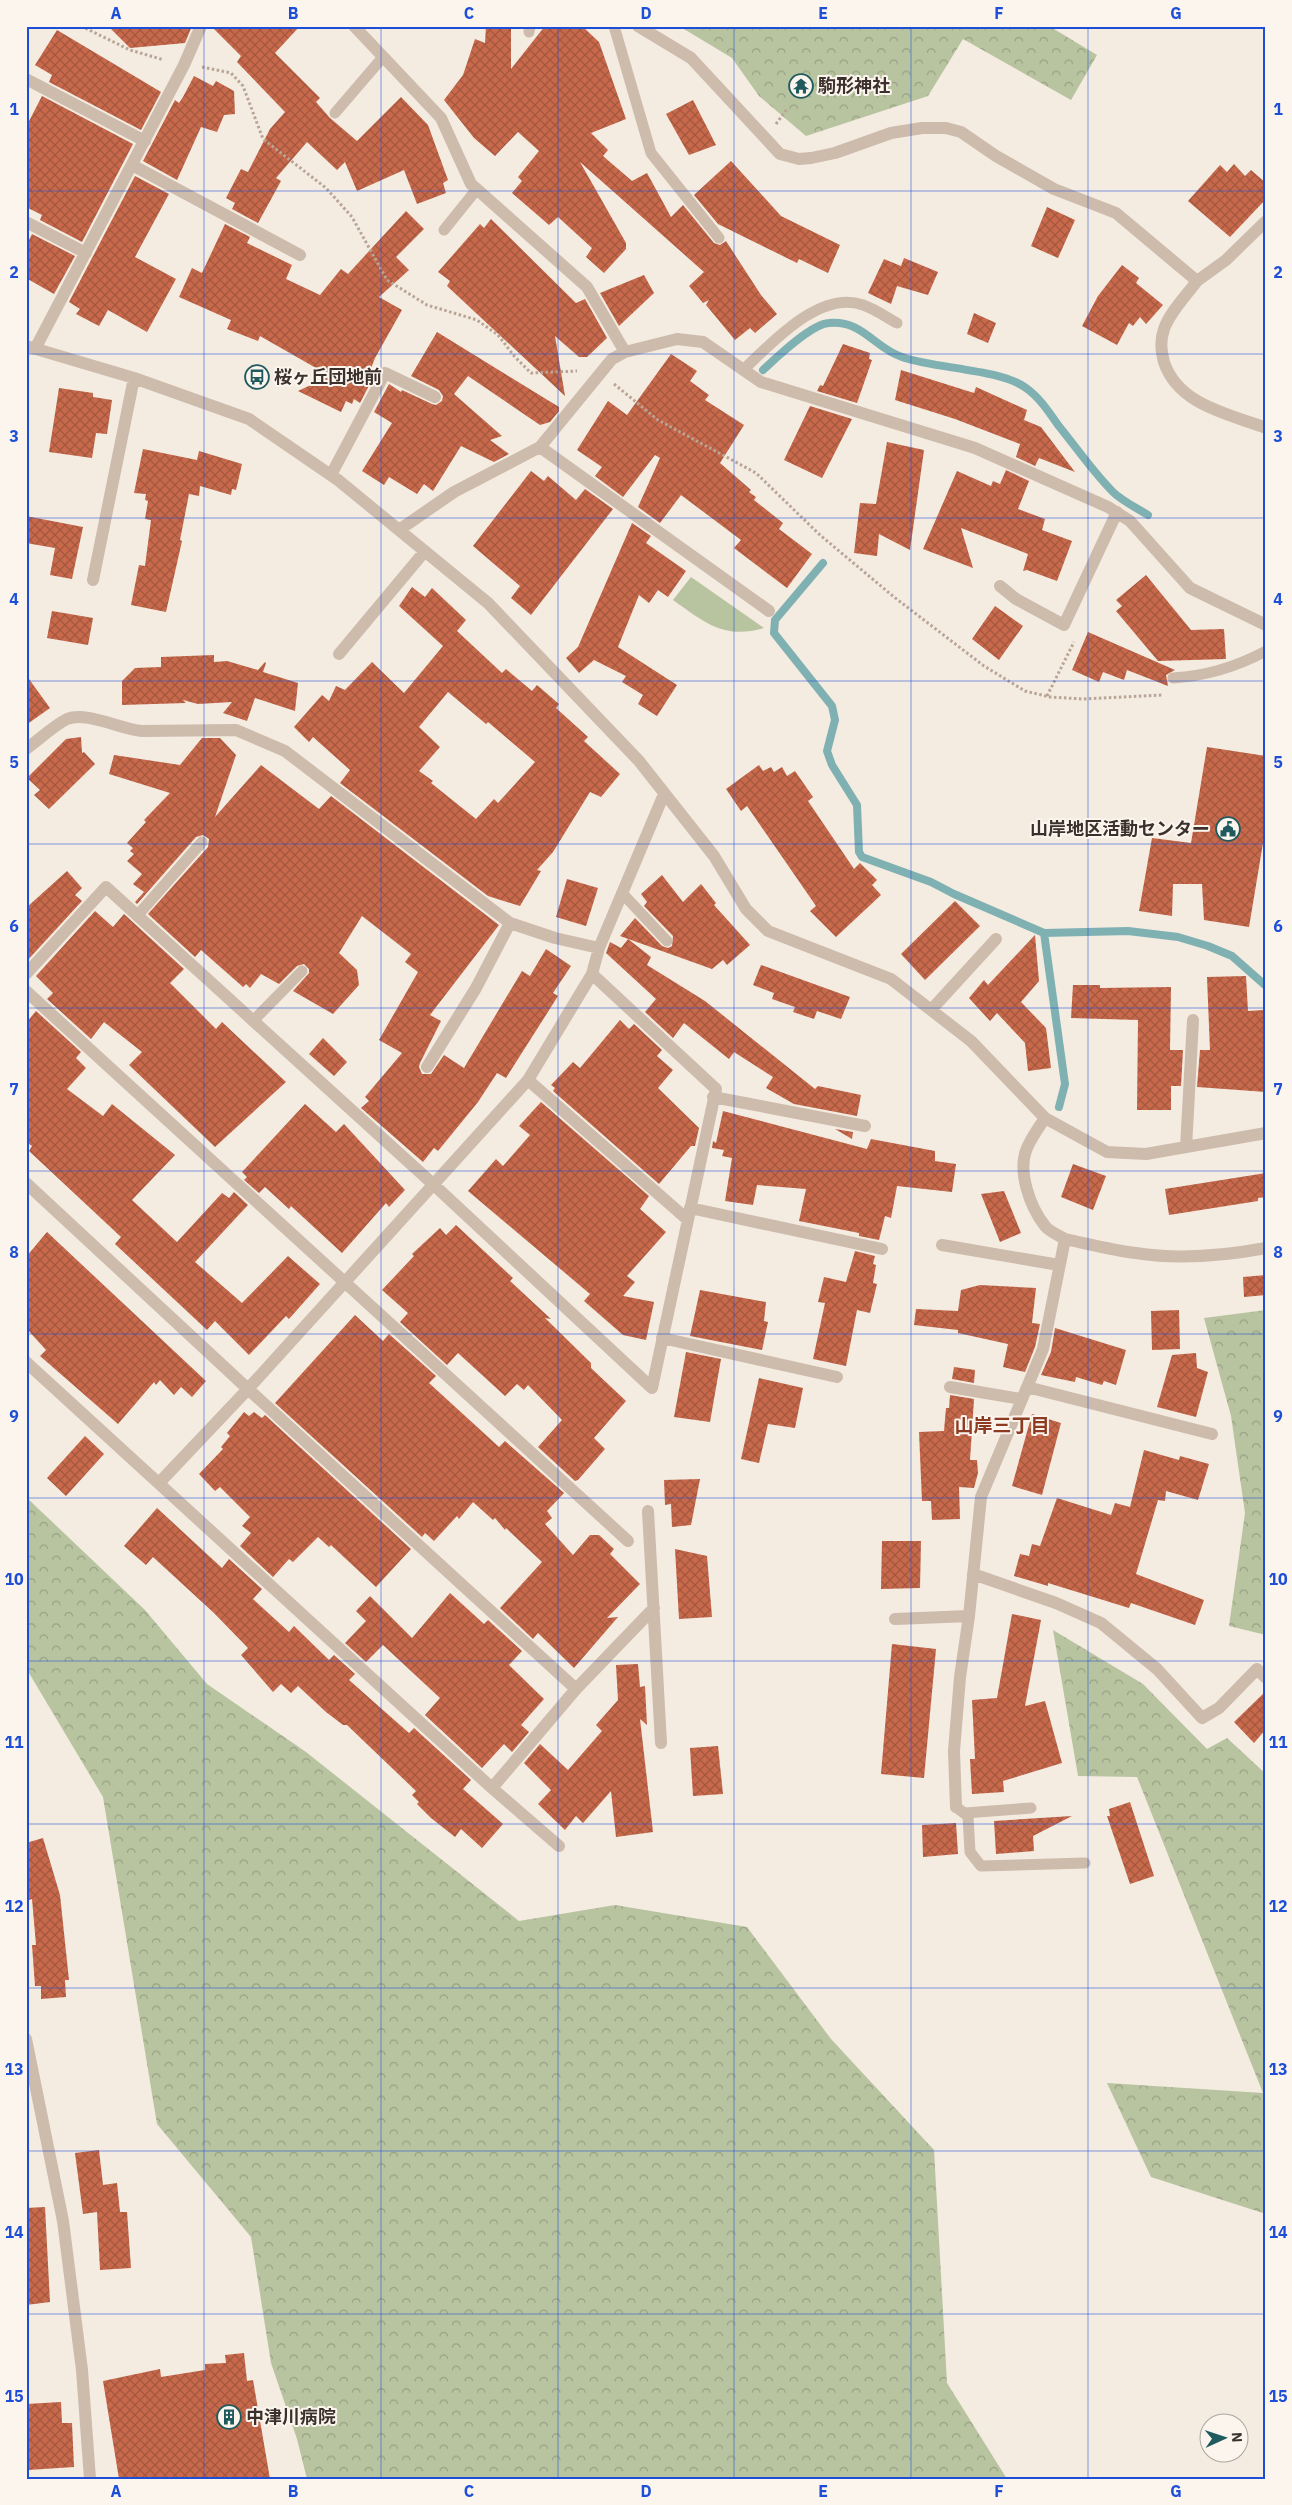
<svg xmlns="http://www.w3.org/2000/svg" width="1292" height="2505" viewBox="0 0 1292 2505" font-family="'IBM Plex Sans','Noto Sans JP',sans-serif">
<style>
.forest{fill:url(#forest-crowns)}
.park{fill:#b8c4a0}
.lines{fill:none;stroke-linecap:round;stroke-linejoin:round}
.stream{stroke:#7fb0b2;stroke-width:8}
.building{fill:url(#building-cross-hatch);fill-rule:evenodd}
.path{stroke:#b9a596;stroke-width:3;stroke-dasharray:2.5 2.5;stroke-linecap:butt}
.lane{stroke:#cdbbac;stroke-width:11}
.street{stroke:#cdbbac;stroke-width:12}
.grid{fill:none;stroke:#1d4ed8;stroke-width:1;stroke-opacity:0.55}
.labels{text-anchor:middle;stroke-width:4;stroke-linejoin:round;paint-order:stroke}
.poi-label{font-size:18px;font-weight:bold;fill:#3b302b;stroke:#fbf5ee;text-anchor:start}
.neighbourhood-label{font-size:19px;font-weight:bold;fill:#8c3b22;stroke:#fbf5ee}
.neatline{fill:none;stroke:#1d4ed8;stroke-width:2}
.grid-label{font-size:16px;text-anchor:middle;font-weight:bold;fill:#1d4ed8}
</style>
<defs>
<pattern id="forest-crowns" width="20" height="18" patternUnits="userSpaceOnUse" patternTransform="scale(1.25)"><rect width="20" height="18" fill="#b8c4a0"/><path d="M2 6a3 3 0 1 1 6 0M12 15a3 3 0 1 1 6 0" fill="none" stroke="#97a083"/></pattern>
<pattern id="building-cross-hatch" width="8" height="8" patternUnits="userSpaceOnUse" patternTransform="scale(1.25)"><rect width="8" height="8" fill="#c8694b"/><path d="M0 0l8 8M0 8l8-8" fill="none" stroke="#a4573f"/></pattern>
</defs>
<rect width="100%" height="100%" fill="#f4ebe1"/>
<path class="forest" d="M679,26H1049L1097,55L1071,100L963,39L928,96L806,136L759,96L732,58Z
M1266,1310V1635L1229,1626L1245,1513L1231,1416L1204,1318Z
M26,1497L145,1610L207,1684L306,1752L519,1921L615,1905L747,1927L831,2039L934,2150L947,2383L1007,2479H307L297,2439L271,2363L251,2237L157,2124L103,1797L26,1668Z
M1053,1630L1143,1684L1207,1749L1227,1738L1266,1774V2214L1151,2177L1107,2083L1263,2093L1137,1777L1078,1776Z"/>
<path class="park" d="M691,577L764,628C724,640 704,622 673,600Z"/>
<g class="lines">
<path class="stream" d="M763,370C777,357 811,324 829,323C863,320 874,348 902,357C936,369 1001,369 1026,388C1039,397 1049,412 1058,425C1076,447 1093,472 1113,492C1122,501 1137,508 1148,515
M823,563L775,620L774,633L832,706L835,720L827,751L832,765L857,805L859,852L862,857L931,882L954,894L1044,933L1128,931L1178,937L1208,946L1232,956L1266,986
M1044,933L1065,1084L1059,1107"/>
</g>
<path class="building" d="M108,26H192L185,43L130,48Z
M211,26H300L275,53L320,98L316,102L330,118L357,141L401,97L428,125L448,180L443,183L446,193L417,204L404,170L357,191L345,162L337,170L307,142L276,178L281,181L258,223L232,209L235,203L226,198L241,169L248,172L270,129L285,112L237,62L241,56Z
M486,26H511V69L545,26H582L599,42L626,119L591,133L608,150L603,156L632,181L647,173L671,217L683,205L714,243L720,245L726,241L761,295L777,314L755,333L750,328L735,340L706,305L709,300L703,303L689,286L704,272L580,162L626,243V249L604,273L586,257L592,248L558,217L549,225L512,193L522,181L518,177L539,151L518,132L495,156L474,138L444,100L463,75L475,39L485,43Z
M57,30L161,92L141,130L49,82L52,75L35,65Z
M194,76L213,86L216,81L234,91L235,114L224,115L217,132L201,127L177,180L143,161L175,100L179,103L183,97Z
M42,96L133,144L82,242L40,220L42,215L26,207V127Z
M693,100L716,145L689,155L666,114Z
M731,161L781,216L840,245L828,273L799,259L797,263L718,224L694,195Z
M1234,164L1245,176L1251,170L1266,183V199L1230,237L1188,201L1220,165L1227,172Z
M135,176L169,194L135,257L176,279L147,332L108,310L99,326L76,314L80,309L69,302Z
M1047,207L1075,220L1058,258L1031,246Z
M406,211L424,229L396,257L409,270L379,297L402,310L375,358L370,371L375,374L360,403L354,399L352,404L346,401L341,412L298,391L330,376L260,336L258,341L227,329L231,320L179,297L192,268L202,273L225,224L250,237L247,243L292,265L286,279L320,295L341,269L348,274Z
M491,219L576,303L585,299L607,338L587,357H579L555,336L565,396L447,286L450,281L438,272L480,224L484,228Z
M32,234L75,256L54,294L26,278V246Z
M904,258L938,272L928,295L897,286L891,304L868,293L884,259L901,266Z
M1122,265L1139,278L1136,283L1163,305L1146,324L1140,317L1133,326L1129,323L1117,345L1082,326L1098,296Z
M644,275L654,293L619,326L600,293Z
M974,313L996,323L988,343L967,334Z
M437,332L559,407V411L550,422L540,425L468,376L454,394L502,436L490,440L509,454L494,462L461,446L433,491L424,484L417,494L389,477L384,485L362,471L392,423L374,412L389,384L401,392L402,390L432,404L436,405L442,401L443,396L439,390L411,376Z
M843,344L870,353L869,359L872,360L857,403L817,391L820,385L823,386Z
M671,354L697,371L690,381L709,395L705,400L744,425L720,463L751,490L749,492L756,497L754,500L783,523L779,529L812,554L787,588L734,548L741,540L681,495L660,523L638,507L660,458L655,455L623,497L595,476L602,467L577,450L608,401L627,415Z
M901,370L974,393L976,387L1027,410L1024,420L1041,427L1075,472L1039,458L1035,466L1016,457L1020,444L955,419L895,400Z
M59,388L93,393V397L112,400L107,434L96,433L92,458L49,452Z
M810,406L852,419L822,478L784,460Z
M887,442L924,450L910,550L879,534L877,556L854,553L860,503L876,504Z
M143,449L197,460L199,451L242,464L236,490L232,489L231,495L200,486L199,496L189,494L180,540L182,541L166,612L131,605L139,565L145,566L151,520L145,519L148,501L145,500L146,494L134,493Z
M1006,470L1029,481L1018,509L1045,519L1042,530L1072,541L1057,581L1027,570L1023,571L1028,554L961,528L973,568L923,549L957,471L991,486L993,481L1000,484Z
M531,471L544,481L548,476L576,500L585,489L613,509L531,615L511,598L520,586L473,546Z
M26,516L83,527L72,579L50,575L55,548L26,543Z
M632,523L651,536L646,543L686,571L668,597L658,590L649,603L639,595L618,647L677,685L657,716L638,704L643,695L622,682L626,676L594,660L579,673L566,658L578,647Z
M1146,575L1191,630L1224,629L1226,659L1158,661L1116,611L1122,606L1116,600Z
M412,587L425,597L432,588L466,620L457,631L502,673L506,669L532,691L537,685L559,704L556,708L588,737L584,741L620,774L601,797L590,792L553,852L537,870L541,871L520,906L488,896L340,783L350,770L313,737L309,742L294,727L322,695L329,701L336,686L345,690L372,662L404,693L443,646L399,606ZM448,692L486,724L488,722L535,762L498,803L494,799L476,819L431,783L433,781L419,771L440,747L419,727Z
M995,606L1023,626L999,660L972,639Z
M52,611L93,618L88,645L47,638Z
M1088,632L1175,670L1166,675L1168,686L1127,670L1124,680L1103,672L1099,682L1072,670Z
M214,655V662L227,661L258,670L265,662L266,663L263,672L298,683L295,711L255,698L247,721L223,713L232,702L198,704L183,700L186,703L122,705V681L135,668L161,667V657Z
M26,675L50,708L26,725Z
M81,737L82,753L84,752L95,764L49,809L34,795L40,790L27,778L66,739Z
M202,738H220L236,755L215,817L261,765L319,809L331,796L499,925L430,1015L441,1021L420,1063L419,1067L422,1074H431L444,1055L464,1068L522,971L530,976L546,949L571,966L553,993L558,996L506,1078L497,1073L478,1102L438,1151L434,1148L423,1162L361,1108L369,1101L365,1097L402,1053L379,1040L418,972L405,962L411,954L362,916L339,953L357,970L359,985L333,1014L293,991L309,973V969L304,964L297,966L279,984L261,974L250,988L246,984L243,987L201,950L195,957L148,914L208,847L209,839L203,835L196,837L137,904L135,902L144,892L133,884L142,874L127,861L134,854L130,851L133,848L127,843L146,822L144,820L170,793L109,774L114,755L180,765Z
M1207,747L1266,756V825L1249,927L1204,920L1202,884H1173L1172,916L1139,911L1152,838L1191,843Z
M759,765L763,771L771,767L774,772L782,767L787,776L795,771L813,797L808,801L854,869L860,863L877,880L872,885L881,895L836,937L810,911L816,906L747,806L741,811L726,789Z
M67,871L82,888L75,895L82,901L26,962V908Z
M662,875L683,902L701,884L716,903L714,905L750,945L727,965L723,960L712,969L620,936L635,918L662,946L668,948L672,946L673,936L644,906L647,902L641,894Z
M567,879L598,888L586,926L556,917Z
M955,901L980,926L925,980L901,954Z
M95,911L113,927L124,914L184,969L170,983L216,1029L222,1022L286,1082L215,1147L129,1065L142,1052L104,1022L91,1039L47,999L53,993L36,976Z
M1035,935L1039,981L1021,1002L1046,1028L1051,1068L1028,1071L1025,1043L997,1013L990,1021L969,998L984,980L988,985Z
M628,939L651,957L647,965L705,1001L815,1089L818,1086L861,1095L857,1116L794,1104L766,1088L773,1077L734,1052L729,1059L684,1023L673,1038L645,1012L656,999L606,953L610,942L621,948Z
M761,965L850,997L841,1019L817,1011L814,1019L793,1012L795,1007L772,999L774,993L753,985Z
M1246,976L1248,1011L1264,1010L1266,1092L1197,1087L1200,1050H1210L1207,977Z
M1073,985H1100V988L1171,987L1170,1050H1183L1181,1086H1171V1110H1137L1138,1020L1071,1018Z
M36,1011L81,1052L76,1058L86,1068L67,1089L103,1116L112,1104L175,1155L132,1200L177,1242L222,1193L229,1198L234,1192L248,1205L195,1262L242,1303L288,1256L320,1284L289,1319L286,1316L249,1355L215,1321L207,1330L115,1244L121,1237L29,1151L32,1146L26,1142V1023Z
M620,1020L629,1029L634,1024L662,1050L657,1056L673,1070L658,1088L699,1128L695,1146H691L659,1184L553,1091L555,1088L551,1085L573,1062L580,1068Z
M323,1038L347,1062L334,1076L309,1054Z
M541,1102L649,1196L640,1209L666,1232L627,1276L635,1282L623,1296L654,1302L646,1340L623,1335L584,1301L590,1294L468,1191L496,1159L503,1166L530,1135L519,1126Z
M305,1104L336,1132L344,1124L405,1190L389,1207L386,1203L342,1253L291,1206L289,1209L265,1187L259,1193L244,1180L247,1177L242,1172Z
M723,1111L867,1149L871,1139L935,1151V1161L956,1164L952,1192L897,1186L891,1218L885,1216L879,1240L859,1236V1233L799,1221L806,1189L757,1185L753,1205L725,1201L732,1158L722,1156L724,1150L712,1148L713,1141L716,1143Z
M835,1129L853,1132L852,1139Z
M1073,1164L1106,1176L1093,1210L1061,1197Z
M1266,1173V1197L1258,1198V1201L1169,1215L1165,1189Z
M1004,1191L1021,1233L1000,1242L981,1194Z
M456,1225L513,1278L510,1281L551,1319L545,1318L591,1363V1368L626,1401L594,1438L605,1449L578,1480L575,1481L538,1447L562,1420L528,1385L524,1390L517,1384L505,1396L458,1353L447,1365L400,1322L408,1313L382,1290L414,1256L412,1254L440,1228L446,1235Z
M47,1232L206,1381L192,1397L181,1387L174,1395L160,1380L156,1385L154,1382L118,1424L40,1356L46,1350L26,1328V1257Z
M855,1251L875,1256L873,1264L876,1265L873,1283L877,1284L870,1313L857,1310L846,1366L813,1359L825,1303L818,1302L824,1277L846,1282Z
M1266,1275V1295L1244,1297L1243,1277Z
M980,1285L1036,1288L1032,1323L1040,1324L1035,1347L1025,1372L1003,1367L1008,1344L958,1333V1330L914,1325L916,1309L958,1311L961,1290Z
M700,1290L766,1302L764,1321L768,1322L762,1350L690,1336Z
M1179,1310L1180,1349L1152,1350L1151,1311Z
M355,1315L383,1341L389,1334L436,1376L429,1383L499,1447L505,1441L564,1493L547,1511L552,1518L545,1524L573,1555L590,1535H599L614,1549L610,1554L640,1584L607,1618L618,1617L574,1668L538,1633L533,1639L500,1608L542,1562L506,1528L505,1530L495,1518L493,1520L473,1502L459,1519L457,1516L434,1541L425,1533L422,1537L275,1403Z
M1055,1328L1126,1350L1116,1385L1104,1381L1102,1385L1076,1377L1075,1382L1041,1375L1051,1352Z
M686,1352L721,1359L710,1422L674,1417Z
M1196,1353L1197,1368L1208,1372L1196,1417L1157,1407L1172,1355Z
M954,1367L975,1370L974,1383L952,1379Z
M759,1378L803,1388L795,1428L768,1424L759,1463L741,1459Z
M950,1395L974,1399L970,1460H977L978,1473L974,1488L959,1487L960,1519L932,1520L931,1501H922L919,1432L944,1431L946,1408H949Z
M244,1412L249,1416L254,1412L262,1418L265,1415L411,1549L376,1587L331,1545L329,1547L318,1537L293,1562L289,1559L273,1577L240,1546L251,1533L242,1526L250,1517L220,1487L215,1491L199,1474L223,1449L221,1447L230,1436L227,1433Z
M1032,1414L1061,1423L1042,1495L1012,1486Z
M85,1436L104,1454L66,1496L47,1478Z
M1144,1450L1179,1460L1180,1456L1209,1464L1198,1500L1166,1491L1165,1501L1158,1500L1136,1574L1204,1600L1195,1625L1131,1603L1129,1608L1048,1583V1586L1014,1576L1020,1554L1029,1556L1032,1544L1040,1546L1057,1498L1111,1515L1115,1503L1130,1507Z
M700,1479L691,1525L672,1527L671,1504L665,1505L664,1480Z
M157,1508L222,1568L229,1559L262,1589L253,1599L289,1632L294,1626L329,1660L334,1655L355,1674L349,1680L409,1733L414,1728L471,1780L463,1789L503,1824L482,1848L461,1829L455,1837L431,1818L417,1804L419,1802L412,1795L416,1791L347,1725H343L326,1712L298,1686L291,1693L281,1684L273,1692L241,1655L248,1648L214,1613L153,1557L146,1565L124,1546Z
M882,1541H921L920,1588L881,1589Z
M675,1549L707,1556L712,1617L679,1619Z
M450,1593L484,1624L488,1620L522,1651L509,1665L544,1699L521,1725L529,1732L512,1752L504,1744L482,1768L425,1715L440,1698L383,1645L366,1662L345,1643L366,1621L356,1611L370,1596L412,1638Z
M1012,1614L1041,1620L1025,1706L1045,1701L1062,1763L1003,1781L1004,1792L972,1794L970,1759H975L972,1700L997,1698Z
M892,1644L936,1649L924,1778L881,1774Z
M638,1664L640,1687L645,1686L647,1725L640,1719L653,1832L616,1837L611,1791L583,1823L576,1816L565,1830L538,1804L551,1790L524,1763L540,1744L568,1770L602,1731L596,1725L618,1700L616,1665Z
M1266,1691V1729L1254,1743L1234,1722Z
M718,1746L723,1794L693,1796L690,1748Z
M1130,1802L1154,1876L1130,1884L1107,1816H1110L1109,1809Z
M1072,1816L1033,1836L1034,1851L996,1854L994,1821Z
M956,1823L958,1854L923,1857L922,1825Z
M43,1838L60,1895L69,1980H65L66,1997L41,1999V1986H35L32,1945H36L32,1899L26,1901V1843Z
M99,2150L103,2185L117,2183L120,2212H127L131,2268L100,2270L97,2212L83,2214L75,2153Z
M45,2207L50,2302L26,2305V2208Z
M244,2353L247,2381L253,2380L270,2479H119L103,2381L160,2369L161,2377L205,2370V2364L226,2363L225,2355Z
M61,2402L62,2423H72L74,2467L28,2470L26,2404Z"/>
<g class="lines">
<path class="path" d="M81,26L130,50L164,60
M202,67L231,73L243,86L263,139L326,188L352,217L387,280L427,305L477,320L498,335L515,357L531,373L577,371
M776,124L787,109
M614,384L658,420L756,473L820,535L894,597L984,666L1025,691L1050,697L1083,699L1163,695
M1047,696L1074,642"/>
<path class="lane" d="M614,26L651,153L719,238
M529,32L530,26
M335,113L383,57
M444,230L477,189
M743,370C771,344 820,289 863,305C875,309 886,317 897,323
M1173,678C1207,676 1236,667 1266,651
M622,893L667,941
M137,916L202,842
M253,1021L302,971
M956,1807L968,1816L970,1852L981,1866L1085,1863
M965,1813L1031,1808"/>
<path class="street" d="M354,26L441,118L471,184L587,287L625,352
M638,26L691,58L780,154L799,159L811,158L835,153L891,133L922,128H946L961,132L996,156L1054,189L1116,213L1197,281C1186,296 1170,312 1164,329C1160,341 1161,350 1164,362C1178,405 1229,414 1266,428
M26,79L145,141
M132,165L300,255
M26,222L86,253
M1197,281L1226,260L1266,221
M26,346L134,378L249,419L338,480L488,603L639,761L714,856L746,909L768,931L891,979L971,1041L1045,1118L1107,1152L1146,1154L1266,1133
M35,349L184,65L201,26
M540,447L769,611
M331,475L385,373L435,397
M399,530L454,492L540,447L612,359L625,352L677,339L703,342L761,382L975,448L1108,507L1130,521L1190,588L1266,625
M93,580L134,378
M1000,586L1016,599L1064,625L1117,512
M339,654L425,551
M26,749C39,740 53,726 67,719C86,711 120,729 142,731L236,730L285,751L510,923L555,938L599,948
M26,974L106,887L434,1185L652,1388
M592,974L716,1089L652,1388
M26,991L628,1541
M931,1010L996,939
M427,1067L476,988L510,923
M528,1080L688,1220
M713,1097L865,1126
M1045,1118C1039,1127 1031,1138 1027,1148C1017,1171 1030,1207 1045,1226C1050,1232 1058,1235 1065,1239C1089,1244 1112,1250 1136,1253C1180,1260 1223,1256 1266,1248
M1186,1147L1193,1020
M26,1183L248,1389L576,1689
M690,1208L882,1249
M942,1245L1059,1265
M662,1338L837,1377
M26,1362L492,1788L559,1846
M950,1387L1021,1399
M1027,1387L1212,1434
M159,1483L248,1389L528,1080L592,974L599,948L664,794
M648,1511L661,1743
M973,1574L1056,1603L1101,1623L1157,1669L1202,1718L1219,1708L1257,1669L1266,1678
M895,1619L969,1616
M492,1788L576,1689L654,1608
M956,1807L954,1751L960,1677L969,1616L981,1497L1043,1349L1065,1239
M26,2039L63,2221L82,2370L90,2479"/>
</g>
<path class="grid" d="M204,26V2479M381,26V2479M558,26V2479M734,26V2479M911,26V2479M1088,26V2479M26,191H1266M26,354H1266M26,518H1266M26,681H1266M26,844H1266M26,1008H1266M26,1171H1266M26,1334H1266M26,1498H1266M26,1661H1266M26,1824H1266M26,1988H1266M26,2151H1266M26,2314H1266"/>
<defs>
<g id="temple-ring" transform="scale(1.25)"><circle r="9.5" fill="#fbf5ee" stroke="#1f5a5e" stroke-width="1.5"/><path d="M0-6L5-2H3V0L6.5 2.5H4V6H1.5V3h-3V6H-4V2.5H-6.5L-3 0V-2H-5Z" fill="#1f5a5e"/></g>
<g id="bus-ring" transform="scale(1.25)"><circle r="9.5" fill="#fbf5ee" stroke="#1f5a5e" stroke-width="1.5"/><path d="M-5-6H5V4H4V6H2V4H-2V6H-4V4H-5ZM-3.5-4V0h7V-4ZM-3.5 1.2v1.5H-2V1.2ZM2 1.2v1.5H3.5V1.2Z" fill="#1f5a5e"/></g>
<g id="civic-ring" transform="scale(1.25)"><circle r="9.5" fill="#fbf5ee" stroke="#1f5a5e" stroke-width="1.5"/><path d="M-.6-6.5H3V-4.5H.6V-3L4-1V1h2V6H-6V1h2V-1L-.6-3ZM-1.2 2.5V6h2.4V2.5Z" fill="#1f5a5e"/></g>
<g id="building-ring" transform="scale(1.25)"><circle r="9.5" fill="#fbf5ee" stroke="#1f5a5e" stroke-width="1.5"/><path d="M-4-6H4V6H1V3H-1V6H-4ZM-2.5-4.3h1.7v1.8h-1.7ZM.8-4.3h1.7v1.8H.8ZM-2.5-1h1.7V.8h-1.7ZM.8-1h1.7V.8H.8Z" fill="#1f5a5e"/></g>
</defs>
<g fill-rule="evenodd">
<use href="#temple-ring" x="801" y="86"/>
<use href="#bus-ring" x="257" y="377"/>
<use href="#civic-ring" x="1228" y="829"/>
<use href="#building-ring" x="229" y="2417"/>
</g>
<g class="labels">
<g class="poi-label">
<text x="818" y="92">駒形神社</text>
<text x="274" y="383">桜ヶ丘団地前</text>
<text x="1210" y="835" text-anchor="end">山岸地区活動センター</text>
<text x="246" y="2423">中津川病院</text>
</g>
<g class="neighbourhood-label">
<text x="1002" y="1432">山岸三丁目</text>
</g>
</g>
<rect width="1292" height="2505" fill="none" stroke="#fbf5ee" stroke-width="55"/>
<g transform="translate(1224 2438) rotate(87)"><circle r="24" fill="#fbf5ee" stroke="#aea6a0"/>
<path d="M0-4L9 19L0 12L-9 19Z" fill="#1f5a5e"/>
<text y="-8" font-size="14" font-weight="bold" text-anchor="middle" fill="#3b302b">N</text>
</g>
<rect x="28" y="28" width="1236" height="2450" class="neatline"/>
<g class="grid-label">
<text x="116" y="19">A</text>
<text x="293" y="19">B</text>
<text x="469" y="19">C</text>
<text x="646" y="19">D</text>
<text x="823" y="19">E</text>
<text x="999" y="19">F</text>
<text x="1176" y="19">G</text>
<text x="14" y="115">1</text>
<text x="1278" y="115">1</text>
<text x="14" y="278">2</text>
<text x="1278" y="278">2</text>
<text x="14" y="442">3</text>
<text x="1278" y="442">3</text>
<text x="14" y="605">4</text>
<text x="1278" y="605">4</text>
<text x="14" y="768">5</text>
<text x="1278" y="768">5</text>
<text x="14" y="932">6</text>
<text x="1278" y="932">6</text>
<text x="14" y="1095">7</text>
<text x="1278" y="1095">7</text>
<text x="14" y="1258">8</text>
<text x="1278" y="1258">8</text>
<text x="14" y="1422">9</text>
<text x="1278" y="1422">9</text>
<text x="14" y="1585">10</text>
<text x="1278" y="1585">10</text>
<text x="14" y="1748">11</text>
<text x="1278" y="1748">11</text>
<text x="14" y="1912">12</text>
<text x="1278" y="1912">12</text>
<text x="14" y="2075">13</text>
<text x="1278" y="2075">13</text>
<text x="14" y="2238">14</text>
<text x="1278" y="2238">14</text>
<text x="14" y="2402">15</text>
<text x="1278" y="2402">15</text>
<text x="116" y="2497">A</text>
<text x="293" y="2497">B</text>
<text x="469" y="2497">C</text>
<text x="646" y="2497">D</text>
<text x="823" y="2497">E</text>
<text x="999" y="2497">F</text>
<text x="1176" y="2497">G</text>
</g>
</svg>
